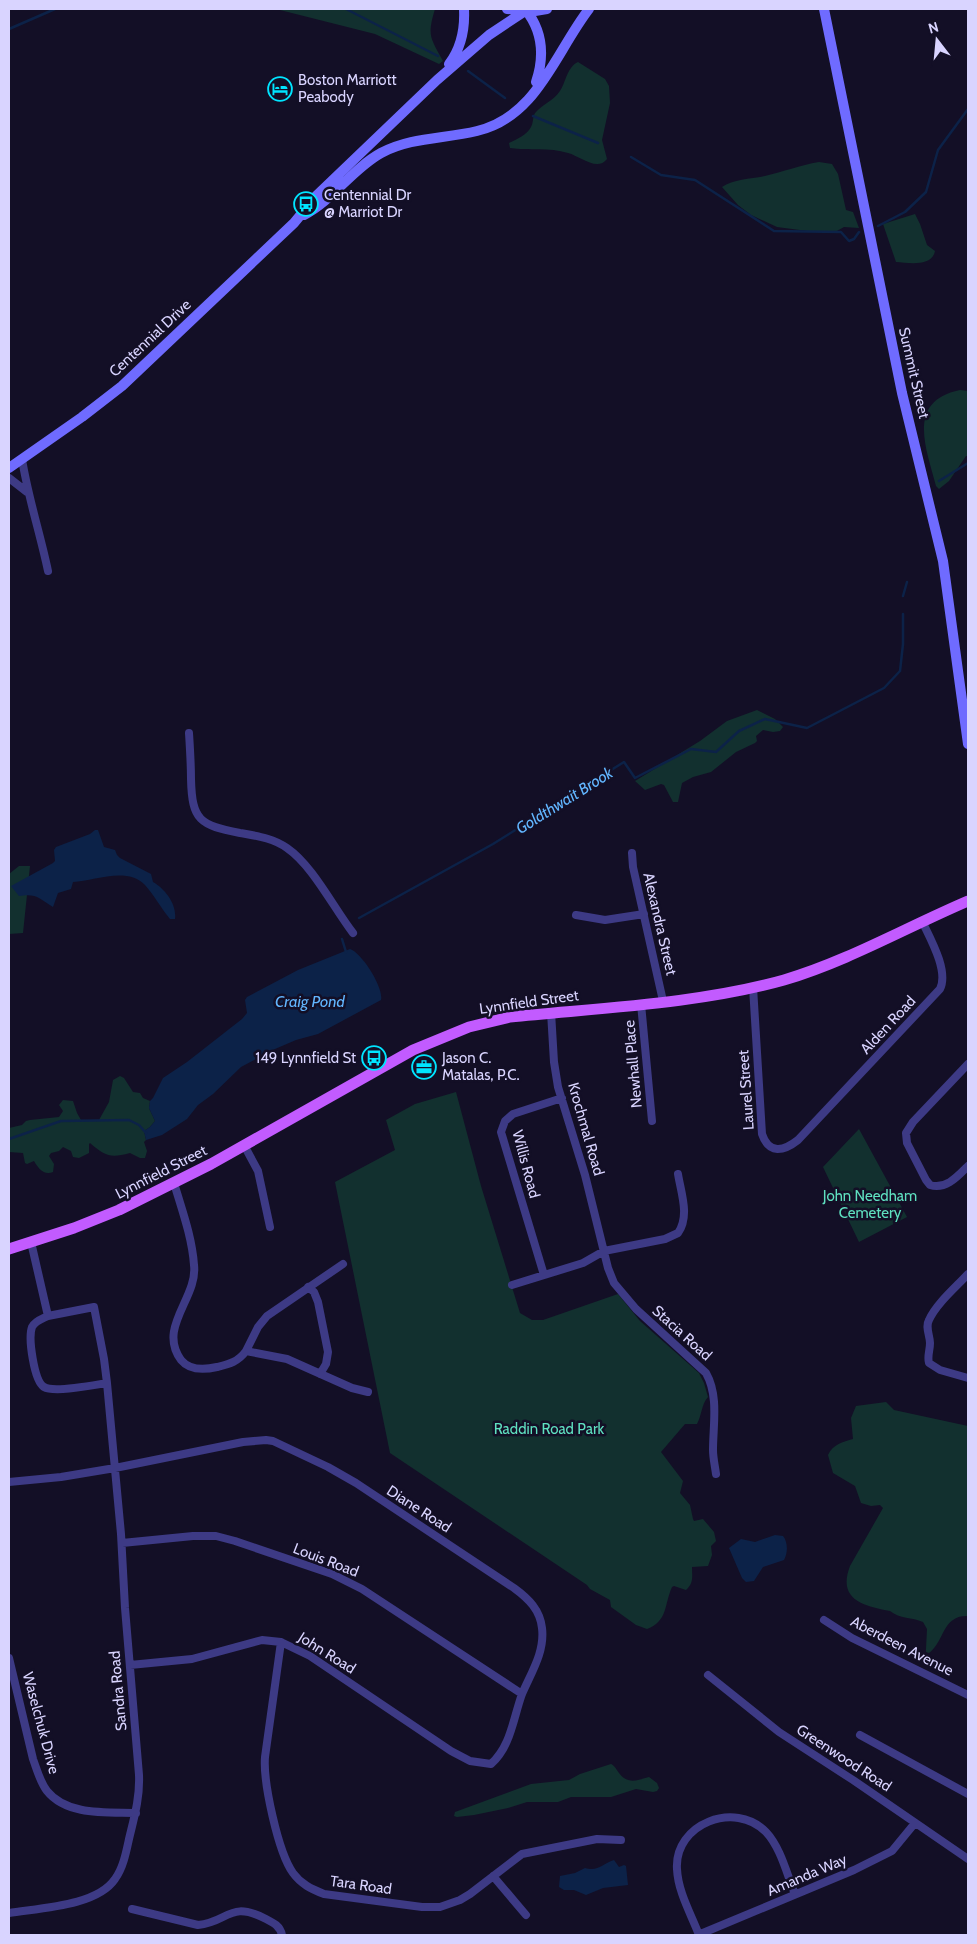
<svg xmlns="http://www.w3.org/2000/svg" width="977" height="1944" viewBox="0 0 977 1944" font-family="Cabin,sans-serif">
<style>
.green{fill:#12302f}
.water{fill:#0c2248}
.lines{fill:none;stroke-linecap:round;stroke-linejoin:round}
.stream{stroke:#0c2248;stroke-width:2.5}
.street{stroke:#3d3a85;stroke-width:8}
.secondary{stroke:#6f6bff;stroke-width:10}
.primary{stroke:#c25bff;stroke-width:11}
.labels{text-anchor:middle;stroke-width:5;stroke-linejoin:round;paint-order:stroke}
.poi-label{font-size:15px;fill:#d9d4ff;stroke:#130f26;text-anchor:start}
.street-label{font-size:15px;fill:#d9d4ff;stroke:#130f26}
.park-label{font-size:15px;fill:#5fe0c0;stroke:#130f26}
.water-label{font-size:16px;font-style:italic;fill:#62b6ff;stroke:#130f26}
</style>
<rect width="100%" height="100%" fill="#130f26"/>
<path class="green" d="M276,9H435C427,36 430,37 443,61L439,64L375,34Z
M578,62L605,79L609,86L610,103L602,140L607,159C597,172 580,156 568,153C549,147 529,151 510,148L509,143C517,139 527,135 531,127C534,122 532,116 536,112C543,104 553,101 560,91C566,82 567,67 578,62Z
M819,162L832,164L838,174L846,210L853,212L859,228L844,227L835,232H815L777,227L751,215L738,205L722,187C733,179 751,179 765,176C783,172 800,165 819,162Z
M915,214L920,224L927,245L935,251C932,267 909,263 896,262L883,224Z
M960,390L968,391V456H966L949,481L939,489L936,486C926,448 906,401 960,390Z
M757,710L775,719L783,727L780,731L773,732L763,730L756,736L757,741L755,743L736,752L711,772L693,777L682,783L678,802H673L664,785L661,784L645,790L635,781L700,741L727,721Z
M19,866H30L23,933L9,934V874Z
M120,1076L124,1078L133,1092L140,1093L143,1098L150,1101L149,1108L155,1121L150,1127L144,1131L146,1140L144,1142L147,1151L145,1158H140L130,1153C111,1158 106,1157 90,1143L89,1144V1153L79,1158L73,1157L71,1151L63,1147L59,1151L51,1153L49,1156L54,1164L53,1172C44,1176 38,1168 34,1161L27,1164L25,1163L23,1153L9,1152V1128L22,1125L26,1121L30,1120L59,1117L63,1111L59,1105L63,1100L73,1101L77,1113L81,1120H99L109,1102L113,1080Z
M456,1092L481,1186L520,1313L532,1320H543L618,1294L640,1321L699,1373L704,1383L708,1397C701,1405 702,1415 697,1424H685L661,1452L683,1481L680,1493L690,1505L693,1519L694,1521L703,1519L714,1532L716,1541L711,1546L712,1555L708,1566L692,1567C692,1576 694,1583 686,1590L674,1586L672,1587C664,1605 668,1621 647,1629L636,1625L611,1607L610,1600L590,1589L587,1585L390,1453L335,1182L395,1150L386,1120L415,1104Z
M859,1129L907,1217L859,1242L823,1167Z
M886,1402L894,1410L968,1426V1616C942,1615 945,1641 929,1653L926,1652V1649L927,1629L923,1622C912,1617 900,1619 890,1611C864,1606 837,1600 850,1566L883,1508L880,1505L871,1506L861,1503L855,1486L833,1473L828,1455C833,1444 843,1442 853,1439L851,1418L856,1406Z
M611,1764C615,1766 616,1769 619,1773C628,1785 638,1780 649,1777L657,1783L659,1788L657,1791L653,1792L636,1789L611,1797H571L558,1802H527L508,1808L474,1815L457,1817L454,1816L455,1812L531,1784L569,1780L580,1774Z"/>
<path class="water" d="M95,830H98L104,847L115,850L117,855L120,858L151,874L153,882C165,889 177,904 175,919H170C161,908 154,895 145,885C127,866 94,881 73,882L71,889L58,893L53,907C39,898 36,893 19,896L11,886L53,863L55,861L54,850L56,847L90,834Z
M350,949C362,953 384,988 381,1000L318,1034L296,1040L275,1049L241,1067L213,1094L198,1105L187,1119L162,1135L146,1140L144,1131L150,1127L155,1121L149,1108L150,1101L153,1098L163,1078L187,1062L242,1019L247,1013L245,1000L247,997L298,970Z
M775,1535L783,1536C788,1542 788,1553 784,1560L763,1567L754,1581L746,1582L742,1578L729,1548L741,1539L755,1542Z
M614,1860L619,1867L624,1865L626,1866L628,1885L603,1888L586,1895L574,1890H564L559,1887L560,1876L575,1873L585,1868C598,1872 602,1864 614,1860Z"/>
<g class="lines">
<path class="stream" d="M346,9L438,56
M9,29L55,9
M468,71L505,98
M533,116L598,143
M631,157L661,175L695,180L774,231L841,232L849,241L854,239L859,232
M878,226L905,212L926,192L938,150L968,109
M939,481L968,463
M903,596L907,582
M359,918L493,844L624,762L635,778L691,749L716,752L739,731L765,719L807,728L884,688L900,671L903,644V614
M342,939L346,952
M9,1139L61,1121L129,1120L139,1125L146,1133"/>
<path class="street" d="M22,459C28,497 40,533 48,571
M9,478L27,492
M189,733C190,749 191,764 191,779C192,821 200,825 240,833C257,836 273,838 287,848C313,866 333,907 353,933
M632,853L633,867L663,1001
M576,915L605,920L644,914
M753,987L762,1134C769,1155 784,1151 798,1140L940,989C949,971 930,938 922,921
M641,1004L652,1121
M551,1012L554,1062L558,1087L585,1175L608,1268L614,1283L636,1309L706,1373C719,1396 713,1425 713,1450C713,1458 715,1466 716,1474
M968,1064L913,1122L906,1133L907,1143L926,1180L930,1185C946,1190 958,1176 968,1166
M244,1145L258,1171L270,1227
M174,1183C182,1210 192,1237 194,1265C198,1298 157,1327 181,1360C190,1371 204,1370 217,1367C229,1364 238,1362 246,1351L287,1359L352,1388L368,1392
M31,1242L48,1316L94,1307L104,1359L107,1383C94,1385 54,1393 44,1387C34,1381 28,1338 32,1327C35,1321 42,1319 48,1316
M968,1274C956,1287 936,1304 929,1320C925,1327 930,1336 930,1343C930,1351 927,1356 929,1363L940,1370L968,1378
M544,1275L501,1132L505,1121L513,1114L562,1098
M512,1285L583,1263L604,1251L665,1239L678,1233C690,1216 681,1193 678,1174
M308,1287L314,1292L318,1302L328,1352L326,1364L320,1374
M246,1351L258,1327L267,1316L343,1264
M9,1482L61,1477L115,1468L243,1442L266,1440L273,1441L328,1467L356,1483L514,1588C529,1599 540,1610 542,1628C545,1652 531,1673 522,1694C513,1719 511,1746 491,1764L470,1761L451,1751L310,1656L281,1642L262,1640L192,1659L130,1665
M122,1543L193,1536H216L235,1541L332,1574L362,1589L522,1694
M824,1620L852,1638L968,1695
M281,1642L265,1757C263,1782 278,1852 293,1873C301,1884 311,1889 324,1894L422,1907H440L460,1900L470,1894L522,1854L597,1839L621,1840
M9,1658L33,1759C37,1770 40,1782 47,1791C67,1816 107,1812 136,1813
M708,1675L779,1732L853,1780L968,1859
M860,1735L968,1794
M493,1876L526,1915
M132,1909L198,1925C229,1922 229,1900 266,1919C274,1923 280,1926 282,1935
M9,1913C40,1908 97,1906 115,1879C123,1868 126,1853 129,1839C134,1818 140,1798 139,1775L125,1608L121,1534L107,1383
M698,1935L854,1870L892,1851L915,1823
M699,1935C691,1914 678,1892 677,1869C674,1824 735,1800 766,1832C781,1848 787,1875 795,1894"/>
<path class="secondary" d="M507,9L535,11L547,9
M525,9C543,31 545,55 536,82
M824,9L902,393L943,561L968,744
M449,64C462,47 465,29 464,9
M304,215C333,200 352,169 381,153C411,137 444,139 477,131C537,117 555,53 589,9
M9,468L82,417L122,386L294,223L317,195L437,80L489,35L528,9"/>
<path class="primary" d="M9,1249L74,1228L119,1210L211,1164L413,1050L469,1027L510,1017C598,1008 699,1004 784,980C848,961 907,927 968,901"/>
</g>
<defs>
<g id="hotel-ring" transform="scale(1.25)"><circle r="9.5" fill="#130f26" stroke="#00e5ff" stroke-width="1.5"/><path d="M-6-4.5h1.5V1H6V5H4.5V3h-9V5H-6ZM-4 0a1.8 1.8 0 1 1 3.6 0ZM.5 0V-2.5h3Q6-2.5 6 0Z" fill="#00e5ff"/></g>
<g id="bus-ring" transform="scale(1.25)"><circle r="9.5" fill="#130f26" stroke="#00e5ff" stroke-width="1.5"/><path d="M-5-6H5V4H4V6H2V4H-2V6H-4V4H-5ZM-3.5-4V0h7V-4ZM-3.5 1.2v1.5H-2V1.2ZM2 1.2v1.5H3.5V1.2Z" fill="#00e5ff"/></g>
<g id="office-ring" transform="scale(1.25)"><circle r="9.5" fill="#130f26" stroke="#00e5ff" stroke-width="1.5"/><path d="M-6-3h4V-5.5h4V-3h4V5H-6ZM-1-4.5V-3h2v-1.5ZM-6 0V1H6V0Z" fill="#00e5ff"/></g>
</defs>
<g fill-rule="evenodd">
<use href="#hotel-ring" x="280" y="89"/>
<use href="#bus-ring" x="306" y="204"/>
<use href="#bus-ring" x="374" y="1058"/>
<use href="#office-ring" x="424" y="1067"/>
</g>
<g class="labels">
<g class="poi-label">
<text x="298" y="85">Boston Marriott<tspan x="298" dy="17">Peabody</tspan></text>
<text x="324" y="200">Centennial Dr<tspan x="324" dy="17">@ Marriot Dr</tspan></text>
<text x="356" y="1063" text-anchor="end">149 Lynnfield St</text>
<text x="442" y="1063">Jason C.<tspan x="442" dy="17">Matalas, P.C.</tspan></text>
</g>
<g class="street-label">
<text transform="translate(150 338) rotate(-43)" y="5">Centennial Drive</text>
<text transform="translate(914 373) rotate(77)" y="5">Summit Street</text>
<text transform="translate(660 924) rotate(77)" y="5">Alexandra Street</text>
<text transform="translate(529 1002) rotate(-8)" y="5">Lynnfield Street</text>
<text transform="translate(888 1025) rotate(-47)" y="5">Alden Road</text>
<text transform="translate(633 1064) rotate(-95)" y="5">Newhall Place</text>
<text transform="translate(746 1090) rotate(-94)" y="5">Laurel Street</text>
<text transform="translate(586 1129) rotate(74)" y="5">Krochmal Road</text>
<text transform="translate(526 1164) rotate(75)" y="5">Willis Road</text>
<text transform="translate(161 1172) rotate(-27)" y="5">Lynnfield Street</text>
<text transform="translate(682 1333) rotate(42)" y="5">Stacia Road</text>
<text transform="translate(419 1509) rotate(33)" y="5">Diane Road</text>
<text transform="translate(326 1560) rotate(21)" y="5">Louis Road</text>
<text transform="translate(902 1646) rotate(27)" y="5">Aberdeen Avenue</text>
<text transform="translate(327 1653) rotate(32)" y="5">John Road</text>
<text transform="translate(118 1691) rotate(-95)" y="5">Sandra Road</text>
<text transform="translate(41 1723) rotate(75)" y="5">Waselchuk Drive</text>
<text transform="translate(844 1758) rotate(33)" y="5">Greenwood Road</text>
<text transform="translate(807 1875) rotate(-23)" y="5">Amanda Way</text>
<text transform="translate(361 1885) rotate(8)" y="5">Tara Road</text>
</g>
<g class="park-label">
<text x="870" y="1201">John Needham<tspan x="870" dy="17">Cemetery</tspan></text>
<text x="549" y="1434">Raddin Road Park</text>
</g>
<g class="water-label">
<text transform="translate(564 800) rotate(-32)" y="6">Goldthwait Brook</text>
<text x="310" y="1007">Craig Pond</text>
</g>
</g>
<rect width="977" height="1944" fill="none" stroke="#d9d4ff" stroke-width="20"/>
<g transform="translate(937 40) rotate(344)" stroke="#130f26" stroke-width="4" paint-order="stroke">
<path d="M0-4L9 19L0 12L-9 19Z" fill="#d9d4ff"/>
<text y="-8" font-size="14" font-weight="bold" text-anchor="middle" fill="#d9d4ff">N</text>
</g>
</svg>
